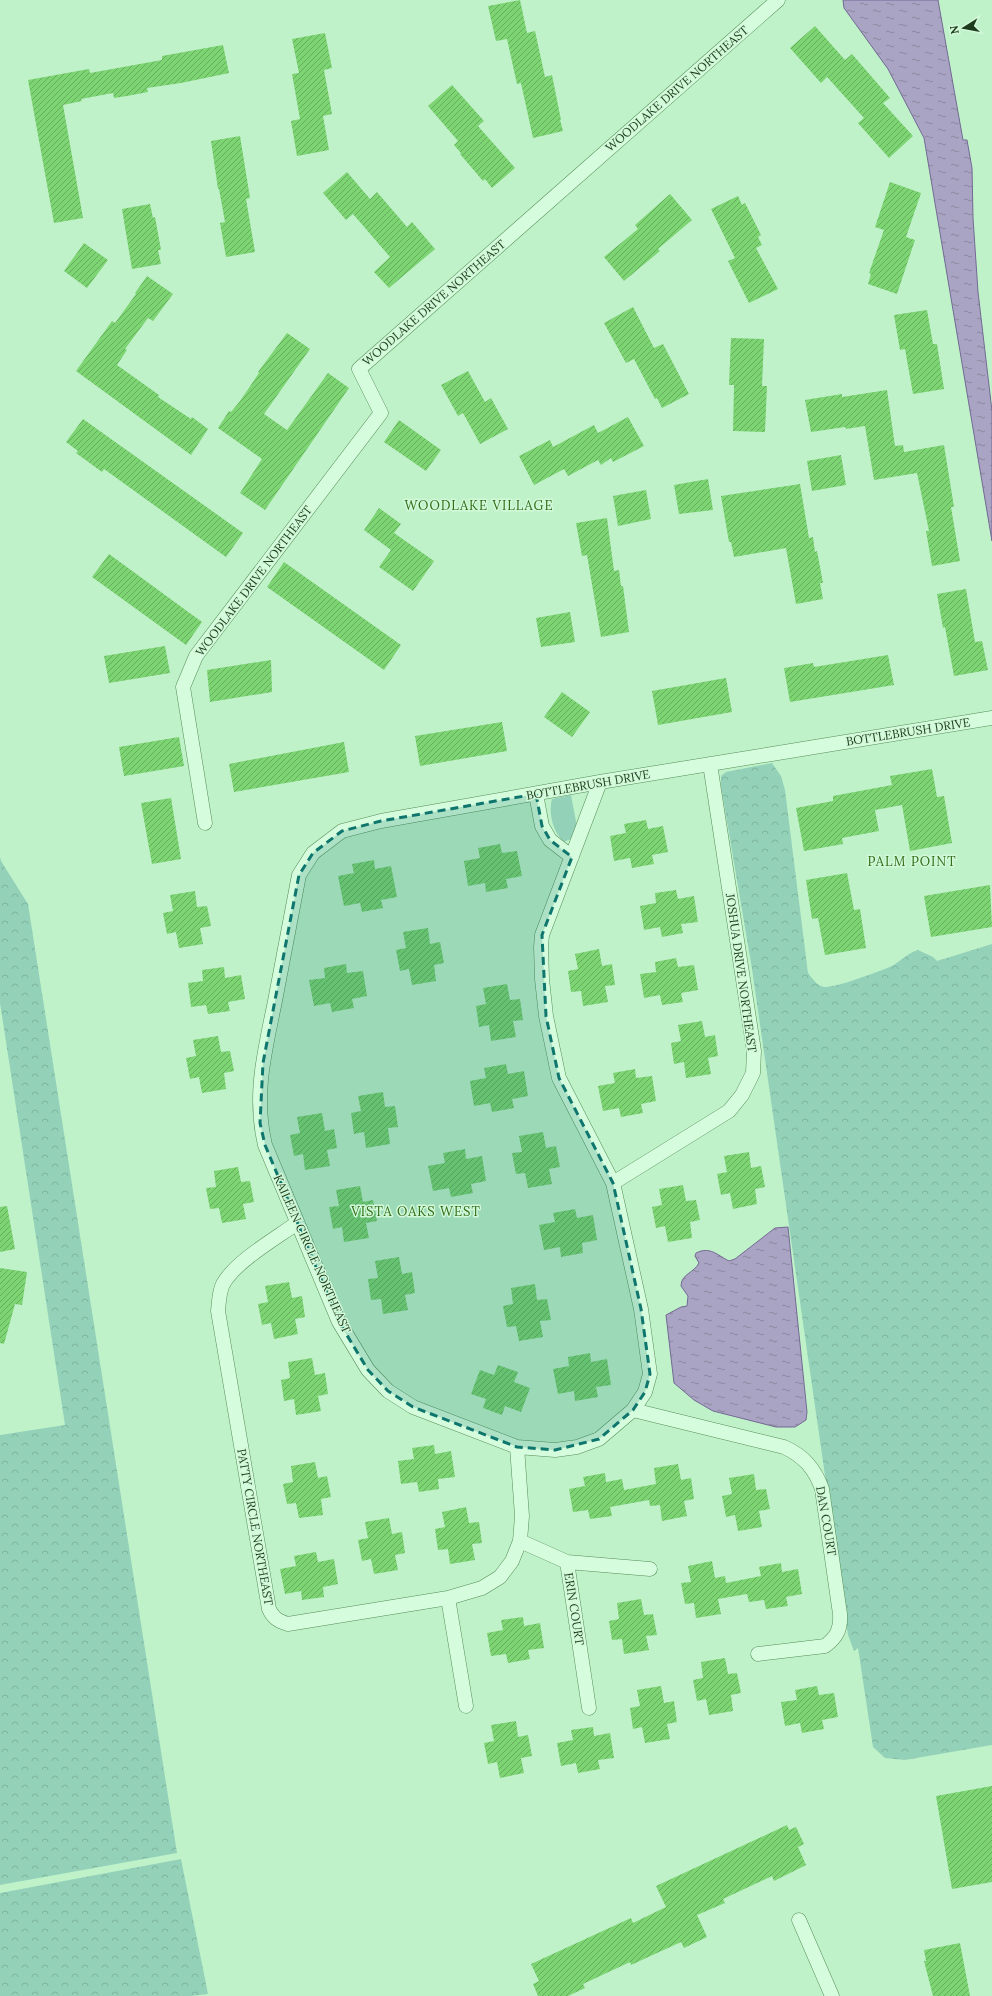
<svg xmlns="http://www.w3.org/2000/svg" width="992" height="1996" viewBox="0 0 992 1996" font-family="Lora,serif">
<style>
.green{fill:#93d2b9}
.forest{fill:url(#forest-crowns)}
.water{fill:url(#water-ripples);stroke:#736993}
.building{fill:url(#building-hatch)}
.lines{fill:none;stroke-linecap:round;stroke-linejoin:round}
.minor-casing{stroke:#568e57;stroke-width:15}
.minor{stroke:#d5fcdc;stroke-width:14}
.marked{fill:#0f766e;fill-opacity:0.2;stroke:#0f766e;stroke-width:3;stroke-dasharray:8 5;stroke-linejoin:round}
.labels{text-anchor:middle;stroke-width:3;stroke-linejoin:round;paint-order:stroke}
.street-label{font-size:12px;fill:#1d3c1c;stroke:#d1f9d9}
.neighbourhood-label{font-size:13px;letter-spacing:1px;fill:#316d17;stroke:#d1f9d9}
</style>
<defs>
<pattern id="forest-crowns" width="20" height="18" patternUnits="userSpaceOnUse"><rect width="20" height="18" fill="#93d2b9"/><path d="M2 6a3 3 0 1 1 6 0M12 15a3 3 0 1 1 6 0" fill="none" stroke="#7eb59e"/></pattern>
<pattern id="water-ripples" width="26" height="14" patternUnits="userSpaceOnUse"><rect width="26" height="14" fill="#aaa4c4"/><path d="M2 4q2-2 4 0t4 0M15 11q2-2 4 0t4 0" fill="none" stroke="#8a879e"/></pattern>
<pattern id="building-hatch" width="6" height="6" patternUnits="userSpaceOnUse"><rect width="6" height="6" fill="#7cd472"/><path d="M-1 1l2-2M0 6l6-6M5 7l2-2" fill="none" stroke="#65ad5d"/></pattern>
</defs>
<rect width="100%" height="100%" fill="#c0f2ca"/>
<path class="green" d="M571,795L577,827L573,838L564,842C553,833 548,812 552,799Z"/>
<path class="forest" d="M772,763L781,776L785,790L808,973C812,978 817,986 824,987C835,988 881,971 892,966C901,961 908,953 918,950L933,957L937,961L992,944V1745L905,1760L885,1758L873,1747L858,1648L854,1651L848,1635L752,969L721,786V776L726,772Z
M0,857L1,861L28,904L177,1853L0,1885V1435L65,1425L0,1003Z
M181,1859L208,1994L191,1996H0V1893Z"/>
<path class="water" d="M843,0H938L963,140H967L972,168L973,218L978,292L992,411V541L924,138L888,69L844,8Z
M788,1227L807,1412L806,1420L795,1427H776L713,1411L694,1400L674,1383L666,1315L681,1307L687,1306L688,1296L681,1286C681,1274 694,1273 699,1263L695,1256L696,1253C710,1246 717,1255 729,1261L735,1259L775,1228Z"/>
<path class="building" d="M520,0L527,33L535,31L545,77L552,75L561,120H560L563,131L533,138L521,83L517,84L507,39L496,41L488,6Z
M815,26L845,60L852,54L890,98L883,103L913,136L889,158L858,123L864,118L827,77L821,83L790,48Z
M325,33L332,68L324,70L332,114L323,116L329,150L297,156L291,121L300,119L292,74L299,73L292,39Z
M223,45L229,73L181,83L147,88L148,92L127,96L114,98L113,93L81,99L82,101L63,105L83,218L54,223L28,80L89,69L90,73L162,60V56Z
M452,85L484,121L478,126L515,168L492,188L485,179L483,181L460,154L461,153L454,145L458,141L428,106Z
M240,136L250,198L246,199L255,252L226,257L220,223L225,222L219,189H218L211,141Z
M347,172L370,199L377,192L407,227L412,222L435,249L389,288L374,272L390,257L353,214L346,220L323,193Z
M890,182L921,193L906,237L915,240L897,294L868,284L871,274L869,273L884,230L875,227Z
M670,194L692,220L658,249L660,251L624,281L604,257L638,229L635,225Z
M738,196L742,205L745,203L761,235L758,237L762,245L756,248L778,289L749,303L728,261L735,258L711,209Z
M150,204L153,218L155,217L161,250H158L161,264L132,269L122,209Z
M84,243L108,260L87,288L64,271Z
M147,276L173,294L153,321L148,318L125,349L127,350L117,365L159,395L158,397L191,419L192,417L208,429L191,455L76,371L112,321L115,323L136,294L135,293Z
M633,307L654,348L663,344L689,394L662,408L657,398L655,399L634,359L626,363L604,323Z
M927,310L933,344H937L944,389L913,394L905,349L900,350L894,315Z
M287,333L310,349L264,414L287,430L328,373L349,388L265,510L240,493L262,459L218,428L229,411L231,412L240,401L259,373L258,372Z
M731,338L764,339L762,386H767L765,432L733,431L734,385H729Z
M468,371L485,402L491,398L508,429L480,444L463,413L458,416L441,385Z
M887,390L895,446L903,445L904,452L944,445L954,507H951L960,561L932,566L926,531H929L917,473L874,480L865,426L846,429L845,427L811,432L805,400L842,394V397Z
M628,417L644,446L613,462L611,458L601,465L598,460L568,476L564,469L534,485L519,456L550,440L553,447L594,425L598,433Z
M83,419L243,533L226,557L104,469L102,472L76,453L78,451L66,442Z
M399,420L441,450L426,471L384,442Z
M841,455L846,485L812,491L807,461Z
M708,479L713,510L679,514L674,485Z
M800,484L809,538L813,537L815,552L817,551L823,583H820L823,599L796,604L786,548L734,557L731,542H729L721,496Z
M646,490L651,519L618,526L613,496Z
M379,508L401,524L394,533L434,561L413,591L379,567L391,550L364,530Z
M607,518L614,571L619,570L621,586H623L629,632L601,637L587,555L582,556L576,523Z
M109,554L202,622L186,645L92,577Z
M284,562L401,645L384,670L267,587Z
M966,589L975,642L982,641L988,670L954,676L945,627L943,628L937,594Z
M570,612L575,642L541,647L536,618Z
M165,646L170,673L109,683L104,656Z
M888,655L894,685L790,702L784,668L813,663L814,667Z
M271,660L272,692L210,702L207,670Z
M726,678L732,712L658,725L652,691Z
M562,692L590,712L572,737L544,717Z
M502,722L507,751L420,766L415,736Z
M179,737L184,766L124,776L119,747Z
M344,742L349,772L234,792L229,764Z
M932,769L937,797L944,796L952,843L910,851L902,805L875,810L879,831L842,838L843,844L804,851L796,808L833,801V796L892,785L890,776Z
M171,798L181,859L152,864L141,803Z
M646,820L648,829L663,826L668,852L652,855L654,864L632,868L630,858L614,861L610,836L626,833L624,824Z
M500,844L502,853L517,851L522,876L506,879L508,888L486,892L485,883L468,886L464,861L480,858L478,848Z
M374,860L375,869L391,866L397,897L381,900L383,908L362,912L360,903L344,906L338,876L354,873L352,864Z
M847,873L854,910L860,909L866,948L825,955L818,918L812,919L806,880Z
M990,885L992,927L931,937L924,896Z
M676,890L678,899L694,896L698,922L681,924L683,933L662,937L660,927L644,930L640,906L656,903L655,893Z
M195,891L197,907L207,906L211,926L200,928L203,944L179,948L176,932L167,934L163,913L173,911L170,895Z
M428,928L430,944L440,942L444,963L434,965L436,981L412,985L409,969L400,971L396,950L406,948L403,932Z
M599,949L602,966L612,964L615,985L605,986L608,1002L583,1006L581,991L571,992L568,971L578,969L575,954Z
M676,958L678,967L694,965L698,990L681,993L683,1002L662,1005L660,995L644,998L640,974L656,972L655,962Z
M346,964L347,973L363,971L367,996L352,999L354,1008L332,1012L330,1003L314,1006L309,980L325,978L324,968Z
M224,967L225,978L241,975L245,999L228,1002L230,1011L208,1014L206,1005L191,1007L188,983L203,981L202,970Z
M507,984L510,1000L520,999L523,1020L513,1021L516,1037L491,1041L489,1025L479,1027L476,1006L486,1004L483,988Z
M702,1021L705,1037L715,1035L718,1056L708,1058L711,1074L686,1078L684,1062L674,1064L671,1043L681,1041L678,1025Z
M218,1036L221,1052L230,1051L234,1071L224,1073L226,1089L202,1093L199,1077L190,1079L186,1058L196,1056L193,1040Z
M506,1064L508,1074L524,1071L528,1096L512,1099L514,1108L492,1112L490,1103L474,1106L470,1081L486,1078L484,1068Z
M635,1069L636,1078L652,1076L656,1101L641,1104L643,1113L621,1117L619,1108L603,1111L598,1086L615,1083L613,1073Z
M383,1092L385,1107L395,1106L398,1127L388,1128L390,1144L366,1148L364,1132L354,1134L351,1113L361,1111L358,1096Z
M322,1113L325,1131L334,1129L337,1148L327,1150L330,1166L305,1170L303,1154L294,1156L290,1135L300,1133L297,1117Z
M543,1132L546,1148L556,1146L560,1167L549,1169L552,1184L528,1188L525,1173L516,1174L512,1153L522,1152L519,1136Z
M465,1149L466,1159L482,1156L486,1181L471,1184L473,1193L451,1197L449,1188L433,1191L428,1166L445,1163L443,1153Z
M749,1152L751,1168L761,1166L765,1187L755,1189L757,1204L733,1209L730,1193L721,1195L717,1174L727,1172L724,1156Z
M238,1167L241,1182L250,1181L254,1202L243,1204L246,1219L222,1223L219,1208L210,1209L206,1188L216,1187L214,1171Z
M683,1185L686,1201L696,1200L700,1220L690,1222L692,1238L668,1242L665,1226L656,1228L652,1207L662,1205L659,1189Z
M360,1186L363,1202L373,1200L377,1221L366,1223L369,1238L344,1242L342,1227L333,1229L329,1207L339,1206L336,1190Z
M7,1206L15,1249L0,1252V1207Z
M575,1209L577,1218L593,1215L597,1240L582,1243L583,1253L561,1257L560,1247L544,1250L539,1225L555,1222L553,1213Z
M399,1257L402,1274L412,1272L415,1293L405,1295L408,1310L383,1314L381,1299L371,1300L368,1279L378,1278L375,1261Z
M0,1268L27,1272L22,1305L15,1304L4,1344L0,1343Z
M289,1282L292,1298L302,1296L305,1317L295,1319L298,1334L274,1339L271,1323L262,1325L258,1304L268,1302L265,1286Z
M535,1284L537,1300L547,1299L551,1320L540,1321L543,1337L519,1341L516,1326L507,1327L503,1306L513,1304L511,1288Z
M590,1353L591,1362L607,1359L611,1385L596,1387L598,1397L575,1401L574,1391L558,1394L553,1369L569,1366L568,1357Z
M312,1358L315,1375L325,1373L328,1394L318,1396L321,1411L296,1415L294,1399L284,1401L281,1380L290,1378L288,1362Z
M498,1365L518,1372L514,1382L530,1388L521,1412L505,1406L502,1415L483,1408L486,1399L471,1394L480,1370L494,1375Z
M434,1445L435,1454L451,1451L455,1477L438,1479L439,1489L419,1492L417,1482L401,1484L398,1461L414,1459L412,1448Z
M315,1462L318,1478L327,1476L331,1497L321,1499L323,1515L299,1518L296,1503L287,1504L283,1484L293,1482L291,1466Z
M678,1464L681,1480L691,1478L694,1499L684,1501L687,1516L662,1521L660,1505L650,1506L649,1500L610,1507L612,1516L590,1519L588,1510L573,1512L569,1489L585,1486L583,1477L605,1473L606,1482L622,1479L624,1490L656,1484L654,1468Z
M754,1474L756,1490L766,1489L770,1509L759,1511L762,1527L738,1531L735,1515L726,1517L722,1496L732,1494L729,1478Z
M466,1507L469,1523L479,1522L482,1543L472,1544L475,1560L450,1564L448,1549L438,1550L435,1529L445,1527L442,1512Z
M389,1518L392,1534L402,1532L405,1553L395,1555L398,1570L374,1574L371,1559L362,1561L358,1540L368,1538L365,1522Z
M316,1552L318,1562L334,1559L338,1584L323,1587L324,1597L302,1600L301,1591L285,1594L280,1569L296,1566L294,1556Z
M712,1561L715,1578L725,1576L726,1583L761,1576L759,1567L781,1563L782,1572L798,1569L802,1594L786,1597L788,1606L766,1609L764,1600L749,1602L747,1594L718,1599L721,1614L696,1618L694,1603L685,1604L681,1583L691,1582L688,1566Z
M641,1599L644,1615L653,1614L657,1635L646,1636L649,1650L624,1654L622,1639L612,1640L609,1621L619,1619L617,1603Z
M523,1617L524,1626L540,1623L544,1648L528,1650L530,1659L508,1663L506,1654L491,1656L487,1633L503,1630L501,1620Z
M725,1658L728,1674L737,1673L741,1693L731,1695L733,1711L709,1715L706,1699L697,1701L693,1680L703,1678L701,1662Z
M661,1686L664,1703L674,1701L677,1722L667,1724L670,1739L645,1743L642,1727L633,1729L630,1708L640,1706L637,1690Z
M817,1686L819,1695L834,1693L838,1717L822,1720L824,1729L802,1733L800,1723L785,1726L781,1702L797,1700L795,1690Z
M516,1721L518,1737L528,1735L532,1756L521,1758L524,1773L500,1778L497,1762L488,1764L484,1743L494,1741L491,1725Z
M593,1727L594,1736L610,1733L614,1758L598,1760L600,1769L578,1773L576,1763L561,1766L557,1743L573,1740L571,1730Z
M992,1786V1882L952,1889L936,1796Z
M787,1825L789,1830L796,1827L804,1844L798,1847L806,1865L774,1881L772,1876L723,1899L725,1903L697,1915L707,1937L684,1948L681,1942L631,1965L630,1962L583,1984L585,1988L568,1996H538L533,1984L539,1981L531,1964L631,1918L633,1923L666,1907L656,1886Z
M960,1943L970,1996H933L924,1961H926L924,1950Z"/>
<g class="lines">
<g class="minor-casing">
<path id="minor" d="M600,782L542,935L541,947L542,979L546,1016L559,1078L613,1183L641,1309L650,1374L645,1392L633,1410L599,1439L577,1447L555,1450L517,1447L413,1407L388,1391L368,1370L339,1322L265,1145C253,1094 265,1051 275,1001C283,959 291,917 299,875L313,853L342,831L381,821L600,782L992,718
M536,794L542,826L550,840L572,857
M205,823L183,687L196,656L381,413L359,369L778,0
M613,1183L729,1111L742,1095L753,1073L754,1051L710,764
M297,1223C275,1239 236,1261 223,1284C219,1292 219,1302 218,1311L269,1609C273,1618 278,1621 288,1624L448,1598L482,1588L500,1577L512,1561L520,1541L522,1516L517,1447
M633,1410L784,1447C804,1456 815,1469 822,1489L840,1614C841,1629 837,1637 825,1646L758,1654
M520,1541L567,1562L589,1708
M567,1562L650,1569
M448,1598L466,1706
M799,1920L832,1996"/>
</g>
<use href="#minor" class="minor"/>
</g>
<path class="marked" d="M536,794L542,826L550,840L572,857L542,935L546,1016L559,1078L613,1183L641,1309L650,1374L645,1392L633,1410L599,1439L555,1450L517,1447L413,1407L388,1391L368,1370L339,1322L265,1145L260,1123L263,1063L299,875L313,853L342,831L381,821Z"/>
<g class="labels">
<g class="street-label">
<text transform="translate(677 89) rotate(-41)" y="4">WOODLAKE DRIVE NORTHEAST</text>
<text transform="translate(434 303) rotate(-41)" y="4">WOODLAKE DRIVE NORTHEAST</text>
<text transform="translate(254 581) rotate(-53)" y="4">WOODLAKE DRIVE NORTHEAST</text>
<text transform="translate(908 732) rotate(-9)" y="4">BOTTLEBRUSH DRIVE</text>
<text transform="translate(588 785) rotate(-10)" y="4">BOTTLEBRUSH DRIVE</text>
<text transform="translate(741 973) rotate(82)" y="4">JOSHUA DRIVE NORTHEAST</text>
<text transform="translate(312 1254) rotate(66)" y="4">KAILEEN CIRCLE NORTHEAST</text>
<text transform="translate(826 1521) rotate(80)" y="4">DAN COURT</text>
<text transform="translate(255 1527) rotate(80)" y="4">PATTY CIRCLE NORTHEAST</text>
<text transform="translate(574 1609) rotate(81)" y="4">ERIN COURT</text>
</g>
<g class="neighbourhood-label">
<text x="479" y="510">WOODLAKE VILLAGE</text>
<text x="912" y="866">PALM POINT</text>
<text x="416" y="1216">VISTA OAKS WEST</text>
</g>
</g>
<g transform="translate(964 28) rotate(259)" stroke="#d1f9d9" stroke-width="3" paint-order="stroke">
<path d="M0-3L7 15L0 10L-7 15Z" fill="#1d3c1c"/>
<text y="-6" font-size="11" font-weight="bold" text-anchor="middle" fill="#1d3c1c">N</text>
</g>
</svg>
